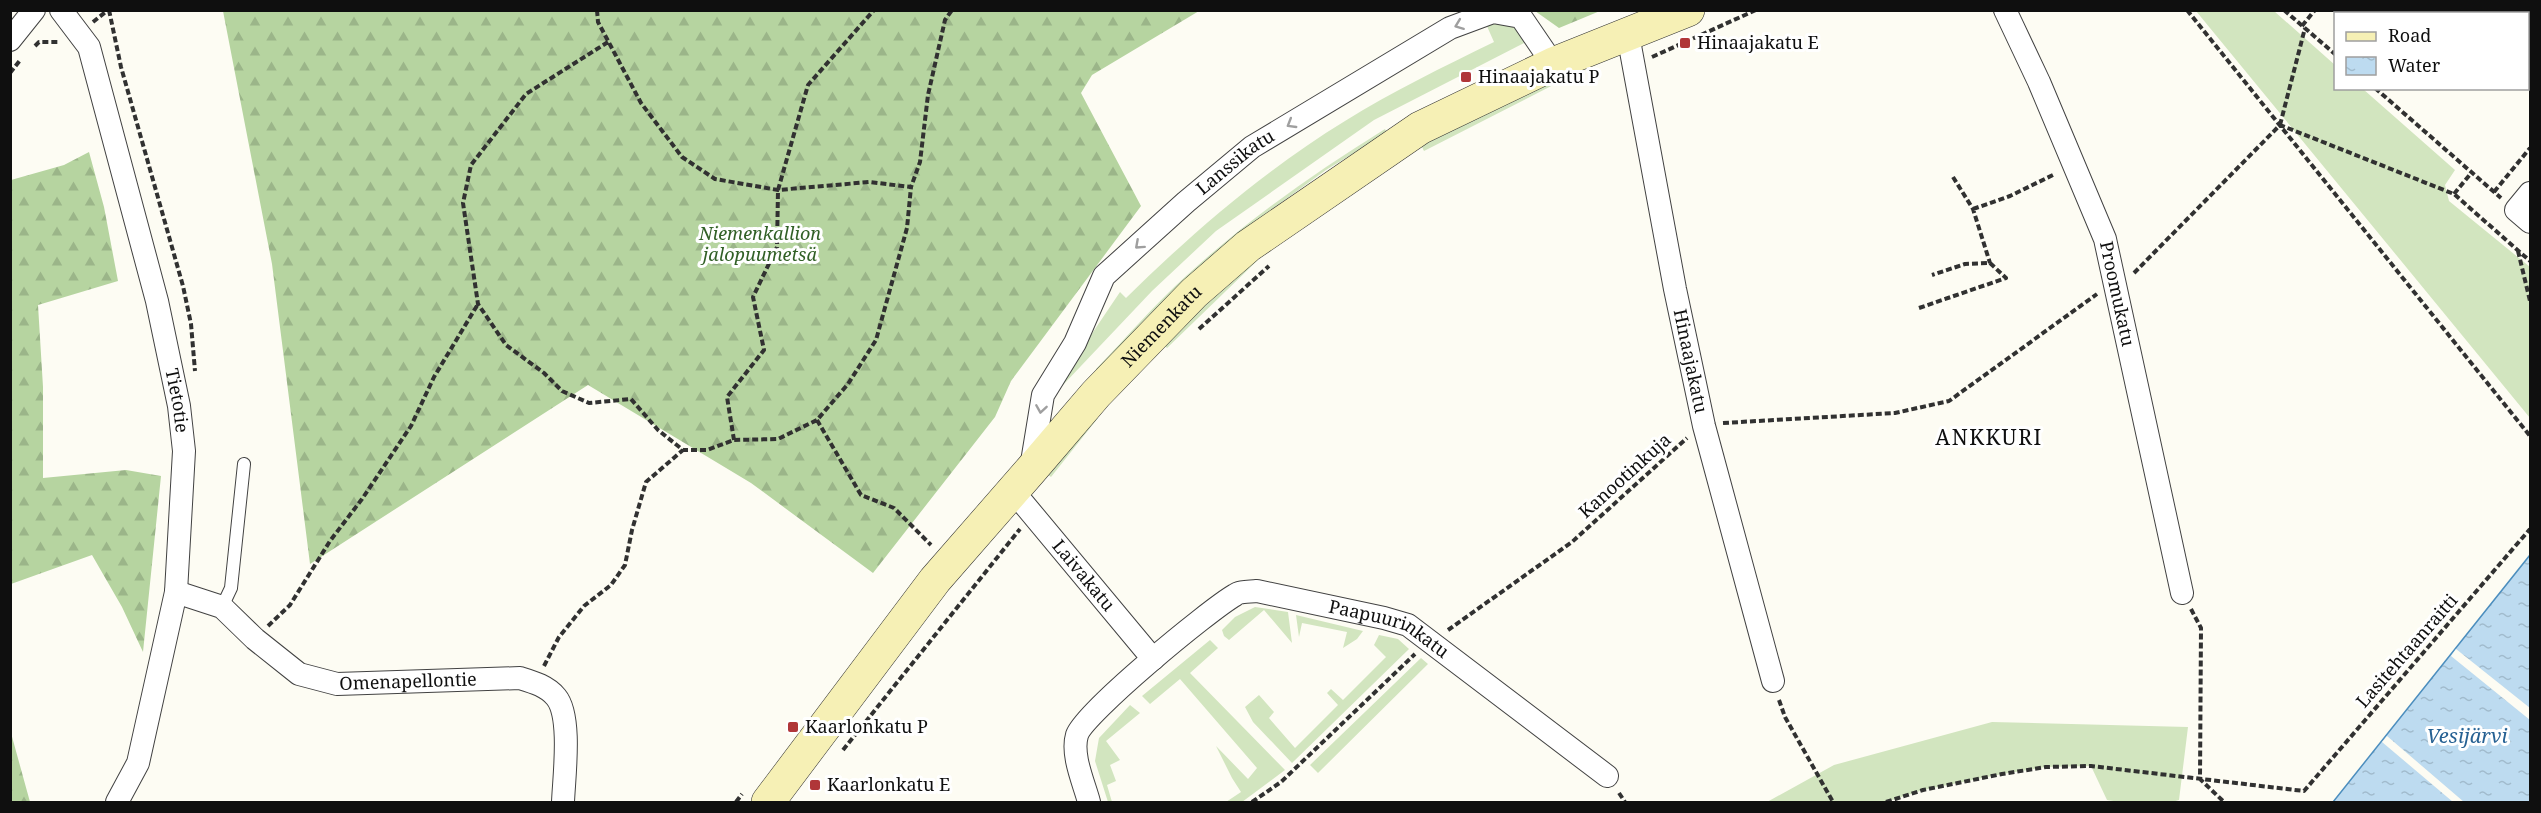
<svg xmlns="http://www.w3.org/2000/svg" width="2541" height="813" viewBox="0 0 2541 813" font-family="'Noto Serif',serif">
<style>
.grass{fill:#d2e5bf}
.forest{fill:url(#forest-firs)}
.water{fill:url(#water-ripples);stroke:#4c8ebe;stroke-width:1.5}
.pier{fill:#fdfcf3}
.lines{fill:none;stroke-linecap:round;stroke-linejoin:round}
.lane-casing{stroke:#424242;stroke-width:14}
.street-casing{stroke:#424242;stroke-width:24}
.secondary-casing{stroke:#313131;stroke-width:34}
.path{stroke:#313131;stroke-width:4;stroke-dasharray:6 3;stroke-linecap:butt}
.lane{stroke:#fff;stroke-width:12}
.street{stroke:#fff;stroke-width:22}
.secondary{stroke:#f6f0b5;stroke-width:33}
.oneway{stroke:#9f9f9f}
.poi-dot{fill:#b03639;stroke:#fff;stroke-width:2}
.labels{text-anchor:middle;stroke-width:6;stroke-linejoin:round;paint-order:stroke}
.poi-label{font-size:18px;fill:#0f0f0f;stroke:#fff;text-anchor:start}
.street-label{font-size:18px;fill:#0f0f0f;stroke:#fff}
.park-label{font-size:18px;font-style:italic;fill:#316026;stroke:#fff}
.water-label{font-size:20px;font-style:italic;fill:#266193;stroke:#fff}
.quarter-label{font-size:21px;letter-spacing:1.5px;fill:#0f0f0f;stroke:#fff}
</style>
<defs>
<pattern id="forest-firs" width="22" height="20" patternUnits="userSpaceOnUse" patternTransform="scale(1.5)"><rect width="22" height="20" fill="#b6d4a0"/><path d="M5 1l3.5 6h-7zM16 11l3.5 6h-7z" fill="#9bb589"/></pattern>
<pattern id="water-ripples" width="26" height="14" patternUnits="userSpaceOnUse" patternTransform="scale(1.5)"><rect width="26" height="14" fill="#bddbf0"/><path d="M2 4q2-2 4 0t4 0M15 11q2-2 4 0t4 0" fill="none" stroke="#a1bbcd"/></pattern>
</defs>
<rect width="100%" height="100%" fill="#fdfcf3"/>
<path class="grass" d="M2196,11H2274L2335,65L2336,88L2363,89L2455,170L2445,185L2449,201L2530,267V418Z
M1496,21C1511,24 1519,28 1526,42L1374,120L1216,231L1152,291L1063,385L1060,381L1120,292L1126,298C1193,232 1265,170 1345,121C1393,91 1443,67 1494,42L1486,24Z
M1559,73L1563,80L1424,151L1421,145Z
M1385,129L1387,133L1326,170L1253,223L1099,371L1096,369C1126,338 1154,305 1186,276C1247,220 1314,173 1385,129Z
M1252,254L1258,260L1167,348L1161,342Z
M1093,412L1098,418L1051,477L1045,473Z
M1255,607L1288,612L1292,643L1264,610L1229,640L1224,636L1222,630L1235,617Z
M1296,615L1363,631L1357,639L1343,648L1347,632L1302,623L1299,637Z
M1379,635L1398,639L1409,649L1292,763L1253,722L1245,707L1259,695L1274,712L1269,718L1295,748L1338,705L1327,693L1331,689L1343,700L1386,657L1374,645Z
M1210,640L1218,648L1190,673L1285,770L1242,802H1226L1241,792L1232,778L1216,746L1248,779L1257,768L1180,679L1150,704L1142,696Z
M1421,658L1428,664L1318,773L1310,765Z
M1130,705L1140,713L1106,741L1120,760L1110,765L1116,781L1107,785L1112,802H1108L1095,761L1099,738Z
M1992,722L2188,727L2179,800L2172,802H2120L2107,800L2091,766L2046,767L2002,774L1923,790L1886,802H1767L1834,765Z"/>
<path class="forest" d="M223,11V10L1199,11L1092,75L1081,93L1141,206L1011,381L995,417L873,573L751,483L588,385L310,564L272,264Z
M1535,11H1600L1559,28Z
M89,152L104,207L118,281L38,305L43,387V478L126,470L161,476L143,652L122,607L92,555L11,584V180L64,165Z
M10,733H11L30,802H11Z"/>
<path class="water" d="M2530,555V802H2333Z"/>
<path class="pier" d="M2456,649L2530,708V720L2451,656Z
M2387,736L2464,802H2453L2382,742Z"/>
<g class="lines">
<g class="lane-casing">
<path id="lane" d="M222,607L231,588L244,464"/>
</g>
<g class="street-casing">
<g id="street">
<path id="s1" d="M61,10L89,47L157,301L179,406L184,451L176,592L138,763L117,802"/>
<path id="s2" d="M2005,10L2039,82L2105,239L2182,593"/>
<path id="s3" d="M1628,35L1675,289L1704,426L1773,681"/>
<path d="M10,40L34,10"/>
<path d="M2530,193L2516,210L2530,222"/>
<path id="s4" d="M1031,468L1043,395L1075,343L1104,276L1186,202L1252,147L1450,28L1493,12L1521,17L1553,64"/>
<path id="s5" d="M1013,491L1153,659"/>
<path id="s6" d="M176,592L222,607L255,639L299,674L337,684L520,678C533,682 547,686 556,697C572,716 564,777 563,802"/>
<path id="s7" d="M1089,802C1084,783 1071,755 1077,735C1084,713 1209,610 1235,595C1240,591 1250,592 1257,591L1384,618L1408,625L1607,776"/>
</g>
</g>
<g class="secondary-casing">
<g id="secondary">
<path id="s8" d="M768,802L935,580L1031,470L1096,394L1194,293L1248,246L1420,128L1553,64L1688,10"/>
</g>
</g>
<path class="path" d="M109,10L121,67L183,286L191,324L195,371
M597,10L598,22L641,103L682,157L715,179L778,190L869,182L911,187L920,162L928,95L945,20L952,10
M2187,10L2530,436
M2284,10L2336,55
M93,22L108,10
M2302,26L2315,10
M608,42L526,94L471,165L463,203L478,304L506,345L544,373L562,391L589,403L631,399L658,430L683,450H707L734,440L778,439L817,420L848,384L876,340L907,228L911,187
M35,46L39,42H59
M1652,57L1756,10
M10,73L21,59
M2375,88L2501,198
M2280,125L2305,28
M1953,177L1973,209L1990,263
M2494,192L2530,148
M2454,194L2472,172
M1973,209L2010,196L2055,174
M2518,251L2530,301
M2134,273L2280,125L2454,194L2530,261
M1919,308L2006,278L1990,263L1965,264L1932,275
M1199,329L1269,266
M817,420L861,495L894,508L931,545
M1723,423L1895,413L1949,401L2097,294
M734,440L727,397L764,350L753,297L777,247L778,190L808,85L874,10
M2191,609L2201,628L2200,779L2224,802
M268,626L290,605L330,541L362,499L411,426L434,377L478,304
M1448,630L1572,542L1687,438
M544,666L559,637L584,606L611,585L625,565L632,530L646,482L683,450
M1779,700L1785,717L1833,802
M843,750L1020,529
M1619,793L1625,802
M736,802L742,794
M1252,802L1281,782L1415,654
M1886,802L1923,790L2002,774L2046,767L2091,766L2304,791L2530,529"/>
<use href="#lane" class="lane"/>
<use href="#street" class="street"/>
<use href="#secondary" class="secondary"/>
</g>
<defs><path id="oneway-chevron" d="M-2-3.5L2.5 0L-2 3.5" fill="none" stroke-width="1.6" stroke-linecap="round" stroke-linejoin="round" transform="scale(1.5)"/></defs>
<g class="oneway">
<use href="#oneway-chevron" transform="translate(1459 25) rotate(159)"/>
<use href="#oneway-chevron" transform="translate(1291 124) rotate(149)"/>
<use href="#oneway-chevron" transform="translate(1139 245) rotate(138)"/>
<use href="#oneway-chevron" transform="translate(1041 409) rotate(99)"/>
</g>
<g class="poi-dot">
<rect x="1679" y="37" width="12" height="12" rx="3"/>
<rect x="1460" y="71" width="12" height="12" rx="3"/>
<rect x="787" y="721" width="12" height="12" rx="3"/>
<rect x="809" y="779" width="12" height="12" rx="3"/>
</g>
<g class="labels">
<g class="poi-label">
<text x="1697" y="49">Hinaajakatu E</text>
<text x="1478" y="83">Hinaajakatu P</text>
<text x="805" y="733">Kaarlonkatu P</text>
<text x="827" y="791">Kaarlonkatu E</text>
</g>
<g class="street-label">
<text dy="6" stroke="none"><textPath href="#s4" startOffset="382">Lanssikatu</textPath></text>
<text dy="6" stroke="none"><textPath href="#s2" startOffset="306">Proomukatu</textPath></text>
<text dy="6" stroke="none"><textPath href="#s8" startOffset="618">Niemenkatu</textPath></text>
<text dy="6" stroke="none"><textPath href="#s3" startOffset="332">Hinaajakatu</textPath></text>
<text dy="6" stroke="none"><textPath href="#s1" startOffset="411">Tietotie</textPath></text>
<text transform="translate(1625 476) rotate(-42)" y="6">Kanootinkuja</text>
<text dy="6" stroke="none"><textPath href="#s5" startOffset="110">Laivakatu</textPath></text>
<text dy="6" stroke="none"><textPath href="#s7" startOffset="442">Paapuurinkatu</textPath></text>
<text transform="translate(2407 651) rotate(-49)" y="6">Lasitehtaanraitti</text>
<text dy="6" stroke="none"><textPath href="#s6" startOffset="261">Omenapellontie</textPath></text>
</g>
<g class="park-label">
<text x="760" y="240">Niemenkallion<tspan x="760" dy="21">jalopuumetsä</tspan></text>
</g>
<g class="water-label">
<text x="2467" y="743">Vesijärvi</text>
</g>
<g class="quarter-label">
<text x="1989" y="445">ANKKURI</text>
</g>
</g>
<rect width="2541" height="813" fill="none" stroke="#0f0f0f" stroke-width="24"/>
<rect x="2334" y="12" width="195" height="78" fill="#ffffff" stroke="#9f9f9f" stroke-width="1.5"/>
<rect x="2346" y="32" width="30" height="9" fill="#f6f0b5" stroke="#9f9f9f" stroke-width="1.5"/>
<text x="2388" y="42" font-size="18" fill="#0f0f0f">Road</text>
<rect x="2346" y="57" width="30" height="18" fill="url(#water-ripples)" stroke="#9f9f9f" stroke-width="1.5"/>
<text x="2388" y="72" font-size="18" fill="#0f0f0f">Water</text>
</svg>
